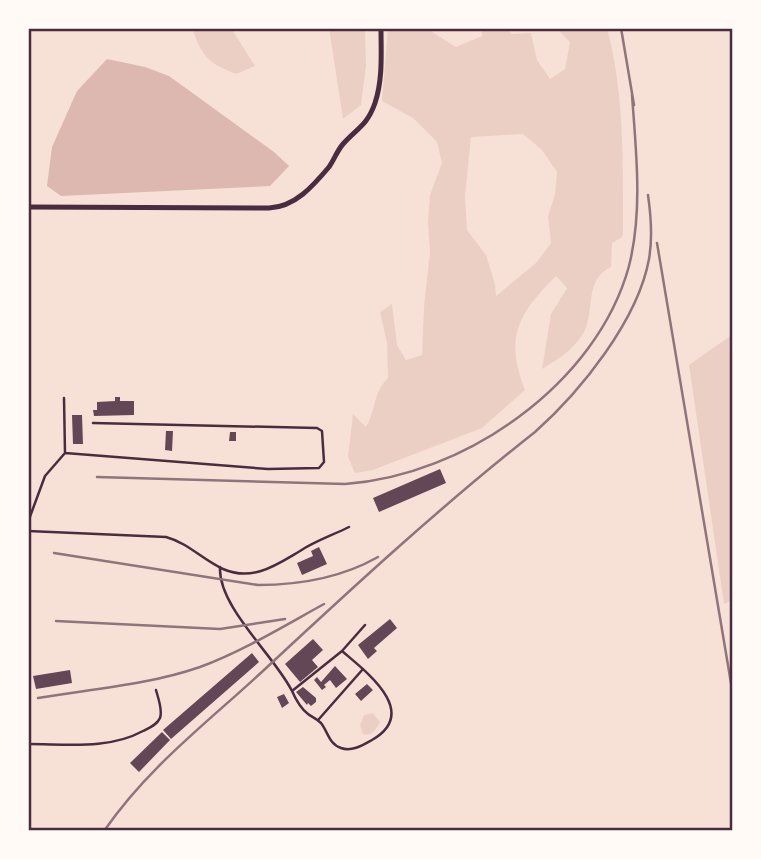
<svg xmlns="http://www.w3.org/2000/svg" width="761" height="859" viewBox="0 0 761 859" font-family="Montserrat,sans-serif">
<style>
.green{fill:#ebcfc5;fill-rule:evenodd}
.water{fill:#dcb8b0}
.building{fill:#644757}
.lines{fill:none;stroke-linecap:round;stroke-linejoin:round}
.service{stroke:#4a2c40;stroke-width:2.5}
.minor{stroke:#4a2c40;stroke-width:5}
.rail{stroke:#8f747c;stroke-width:2.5}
.neatline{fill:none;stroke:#4a2c40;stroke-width:2.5}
</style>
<rect width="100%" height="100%" fill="#f7e1d7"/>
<path class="green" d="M192,28H231L255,66L236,74C207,62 203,58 192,28Z
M329,28H365L366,66L361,105L343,119Z
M388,28H426L456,47L482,36V28H507L512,34L531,33L537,60L550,79L565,69L570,42L556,28H607C625,96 623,165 623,235L621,238L612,243L611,267C584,279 595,311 584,332C574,350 558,359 542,369L551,314L567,288L556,276C519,313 504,337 525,390L482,428L373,470L355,473L348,457L353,414L366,427C377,408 372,394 388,378L387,343L380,312L392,304L397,345L406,360L422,355L424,307L430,252L428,221L430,195L442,163L437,142L413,118L382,101ZM523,134L542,150L557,172L555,194L548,216L551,243L536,263L496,296L495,284L486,255L467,230L465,196L471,137Z
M733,334V600L724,604L689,365Z
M373,713L380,722C376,729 372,737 363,734L360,725L364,715Z"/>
<path class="water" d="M107,59L145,67L169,76L274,152L289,166L270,186L61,196L47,186L52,147L77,91Z"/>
<path class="building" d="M115,397H120V401H134V415L94,416L93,410H97V402L115,401Z
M72,415H82L83,444H73Z
M166,431H173L172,451L165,450Z
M230,432H236V441H229Z
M440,469L446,483L379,512L373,498Z
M319,547L327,564L302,575L297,563L313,556L311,551Z
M390,619L397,628L374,648L377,651L368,659L358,645Z
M313,639L323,650L312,660L318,667L300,682L285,664Z
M252,653L259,662L171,739L163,730Z
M335,666L347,679L336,688L330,680L324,685L326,687L322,690L314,680L317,677L321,682Z
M70,670L72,683L36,689L33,676Z
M367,684L373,690L361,701L355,694Z
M303,687L316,698V702L311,706L308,703L307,705L296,692Z
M284,694L289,703L282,708L277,697Z
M162,732L170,740L139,772L130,763Z"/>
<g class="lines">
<path class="service" d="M64,398L65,453
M28,522L45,476L65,453L268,469L319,468L324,462L322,431L317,428L93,423
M28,531L166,537C188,543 203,560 223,569C253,582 276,565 300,551C315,541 333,535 349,527
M220,567C218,607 274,655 292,691L342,651C365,671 421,712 372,740C363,745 352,752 341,748C329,744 328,732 321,723C317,719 312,717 308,714C300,708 296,700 292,691
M342,651L365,625
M319,719L363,669
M28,744C67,744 108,750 143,731C149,728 157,725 160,718C163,710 158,698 156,690"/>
<path class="minor" d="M28,207L269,208C295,207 313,186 329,167C334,160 337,151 343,144C357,128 367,126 375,103C383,79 381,53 381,28"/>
<path class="rail" d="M621,28L634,105
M657,243L733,695
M97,477L345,484C464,476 597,384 629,266C643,211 636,151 632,95
M54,553L258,585C300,585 341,578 378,557
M56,621L220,629L285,619
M38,698C92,689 148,685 200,667C243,651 284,626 324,604
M104,831C149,766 207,723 264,670C352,588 441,506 535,432C581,391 638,320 649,259C653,237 651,216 648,195"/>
</g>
<rect width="761" height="859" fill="none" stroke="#fffaf5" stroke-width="60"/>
<rect x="30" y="30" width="701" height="799" class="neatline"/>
</svg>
